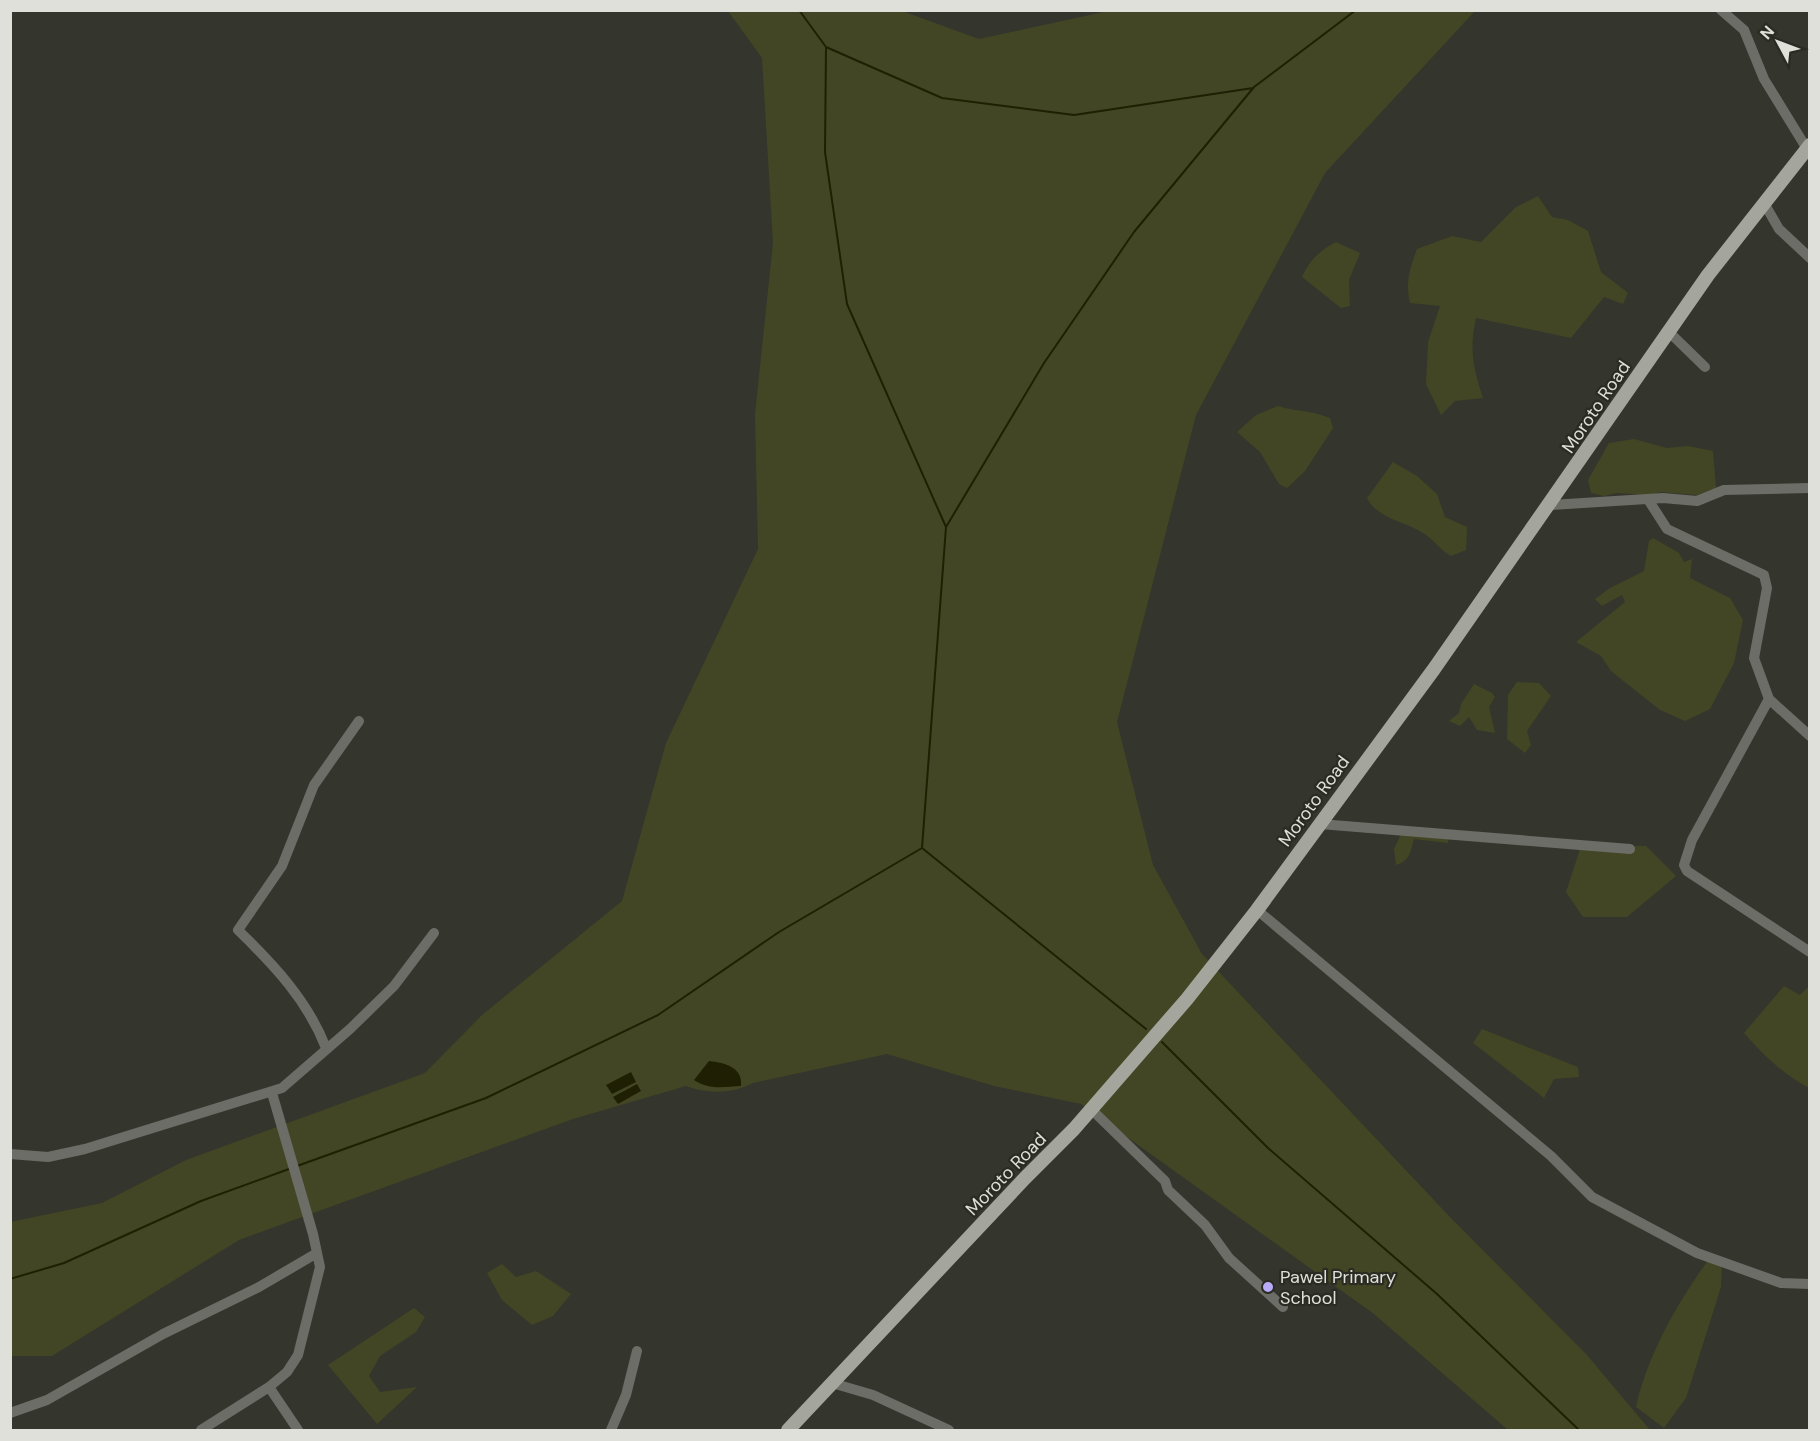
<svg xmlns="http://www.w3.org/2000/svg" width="1820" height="1441" viewBox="0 0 1820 1441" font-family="'DM Sans',sans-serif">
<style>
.green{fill:#434624}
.water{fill:#1f2003}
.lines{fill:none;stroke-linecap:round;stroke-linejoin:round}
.stream{stroke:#1f2003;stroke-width:2}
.minor{stroke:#6d6d68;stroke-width:10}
.major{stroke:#a4a59c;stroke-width:14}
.poi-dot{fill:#b9abf7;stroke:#2a2b22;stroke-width:2}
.labels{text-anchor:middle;stroke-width:4.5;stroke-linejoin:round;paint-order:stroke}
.street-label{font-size:18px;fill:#dfe0da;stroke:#2a2b22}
.poi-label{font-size:18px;fill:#dfe0da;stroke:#2a2b22;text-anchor:start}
</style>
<rect width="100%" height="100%" fill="#34352c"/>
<path class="green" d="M728,11H902L979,39L1108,11H1475L1325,173L1196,415L1117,722L1153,865L1202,954L1449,1216L1586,1354L1650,1430H1508L1374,1314L1081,1104L994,1086L887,1054L753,1083C733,1094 707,1094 686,1086L573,1119L239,1240L52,1356H11L10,1222L102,1203L186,1160L425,1073L482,1015L622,901L666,743L758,549L755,414L773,243L762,58Z
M1538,196L1552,217L1568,220L1588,231L1601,272L1628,293L1623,304L1604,297L1571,338L1476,318C1469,350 1473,367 1483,398L1455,401L1441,415L1426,384L1428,342L1440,306L1410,303C1405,283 1410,268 1417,249L1452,236L1481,242L1516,207Z
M1336,242L1360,253L1349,280L1350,306L1341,308L1302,277C1310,260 1319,251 1336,242Z
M1278,406C1297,412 1310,410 1330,418L1333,428L1305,471L1287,488L1279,484L1260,452L1237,432L1256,415Z
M1634,439L1667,448L1688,446L1713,451L1716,488L1697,495L1662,492L1647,495L1617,493L1604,496L1591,493L1588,480L1609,443Z
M1393,462L1417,476L1437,494L1445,517L1467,527L1466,550L1451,556C1440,550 1435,541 1426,535C1407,521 1378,520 1367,498Z
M1653,538L1679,553L1684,562L1692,559L1690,578L1730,598L1743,620L1734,663L1710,709L1685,721L1660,710L1611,671L1601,656L1576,642L1625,602L1622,595L1602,606L1595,599L1610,588L1644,571L1649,541Z
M1517,682L1539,683L1551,696L1527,731L1531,745L1525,753L1507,739L1508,695Z
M1474,684L1492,693L1495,697L1489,707L1495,733L1477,730L1469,717L1460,726L1449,721L1459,713L1461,704Z
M1401,834L1449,836L1448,843L1414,839C1411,851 1409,862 1396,865L1394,849Z
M1581,846H1646L1676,876L1627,917H1583L1566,892Z
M1784,986L1800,995L1809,986V1088C1783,1074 1763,1055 1744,1033Z
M1482,1029L1578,1067L1579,1077L1554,1079L1544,1098L1473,1043Z
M1710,1258L1722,1262L1721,1287L1686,1398L1664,1428L1636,1407C1647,1356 1679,1299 1710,1258Z
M502,1264L516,1277L536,1271L571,1294L553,1316L532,1325L502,1300L487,1273Z
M414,1308L425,1317L416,1332L380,1356L369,1376L380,1392L417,1387L377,1424L328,1365Z"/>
<path class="water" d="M709,1061C725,1063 743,1067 741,1086C725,1087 708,1090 694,1080Z
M631,1072L636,1082L612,1094L606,1085Z
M637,1084L641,1091L618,1104L613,1097Z"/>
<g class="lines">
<path class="stream" d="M799,10L826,47L825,152L847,304L946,527
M826,47L942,98L1074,115L1253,88
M922,848L946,527L1044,363L1134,232L1254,87L1356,10
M922,848L1146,1029
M1162,1042L1268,1148L1437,1294L1579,1430
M297,1166L486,1098L658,1015L779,932L922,848
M10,1279L64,1263L201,1201L289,1169"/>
<path class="minor" d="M1721,10L1744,30L1764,79L1807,149
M1764,203L1779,229L1810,258
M1669,332L1705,367
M1649,501L1667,529L1764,575L1767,588L1754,658L1769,699L1810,736
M1551,505L1663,498L1697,501L1724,490L1810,488
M1769,699L1692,840L1684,865L1687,871L1810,952
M1320,824L1630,849
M1257,910L1551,1156L1592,1197L1697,1253L1781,1283L1810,1284
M326,1048C308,1001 274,965 238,930L282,866L314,785L359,721
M272,1093L313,1234L320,1267L298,1355L287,1372L269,1387L298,1430
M1092,1110L1165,1181L1168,1190L1205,1225L1229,1258L1283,1307
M10,1154L48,1157L85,1149L282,1088L350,1029L394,986L434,933
M832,1383L873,1395L949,1430
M10,1413L47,1400L163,1334L259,1287L317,1253
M201,1430L269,1387
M611,1430L626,1395L637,1351"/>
<path class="major" d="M788,1430L1025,1178L1074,1129L1187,999L1257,910L1434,669L1708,275L1810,145"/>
</g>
<circle class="poi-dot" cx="1268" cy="1287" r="6"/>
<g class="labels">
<g class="street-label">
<text transform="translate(1596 407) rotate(-56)" y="6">Moroto Road</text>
<text transform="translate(1314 801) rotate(-54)" y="6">Moroto Road</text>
<text transform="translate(1006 1174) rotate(-46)" y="6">Moroto Road</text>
</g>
<g class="poi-label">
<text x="1280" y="1283">Pawel Primary<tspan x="1280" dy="21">School</tspan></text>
</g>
</g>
<rect width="1820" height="1441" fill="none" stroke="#dfe0da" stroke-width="24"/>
<g transform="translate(1778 42) rotate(311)" stroke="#2a2b22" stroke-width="4.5" paint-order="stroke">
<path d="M0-4.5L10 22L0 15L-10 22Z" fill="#dfe0da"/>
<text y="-9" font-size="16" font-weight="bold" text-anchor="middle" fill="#dfe0da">N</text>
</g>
</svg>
